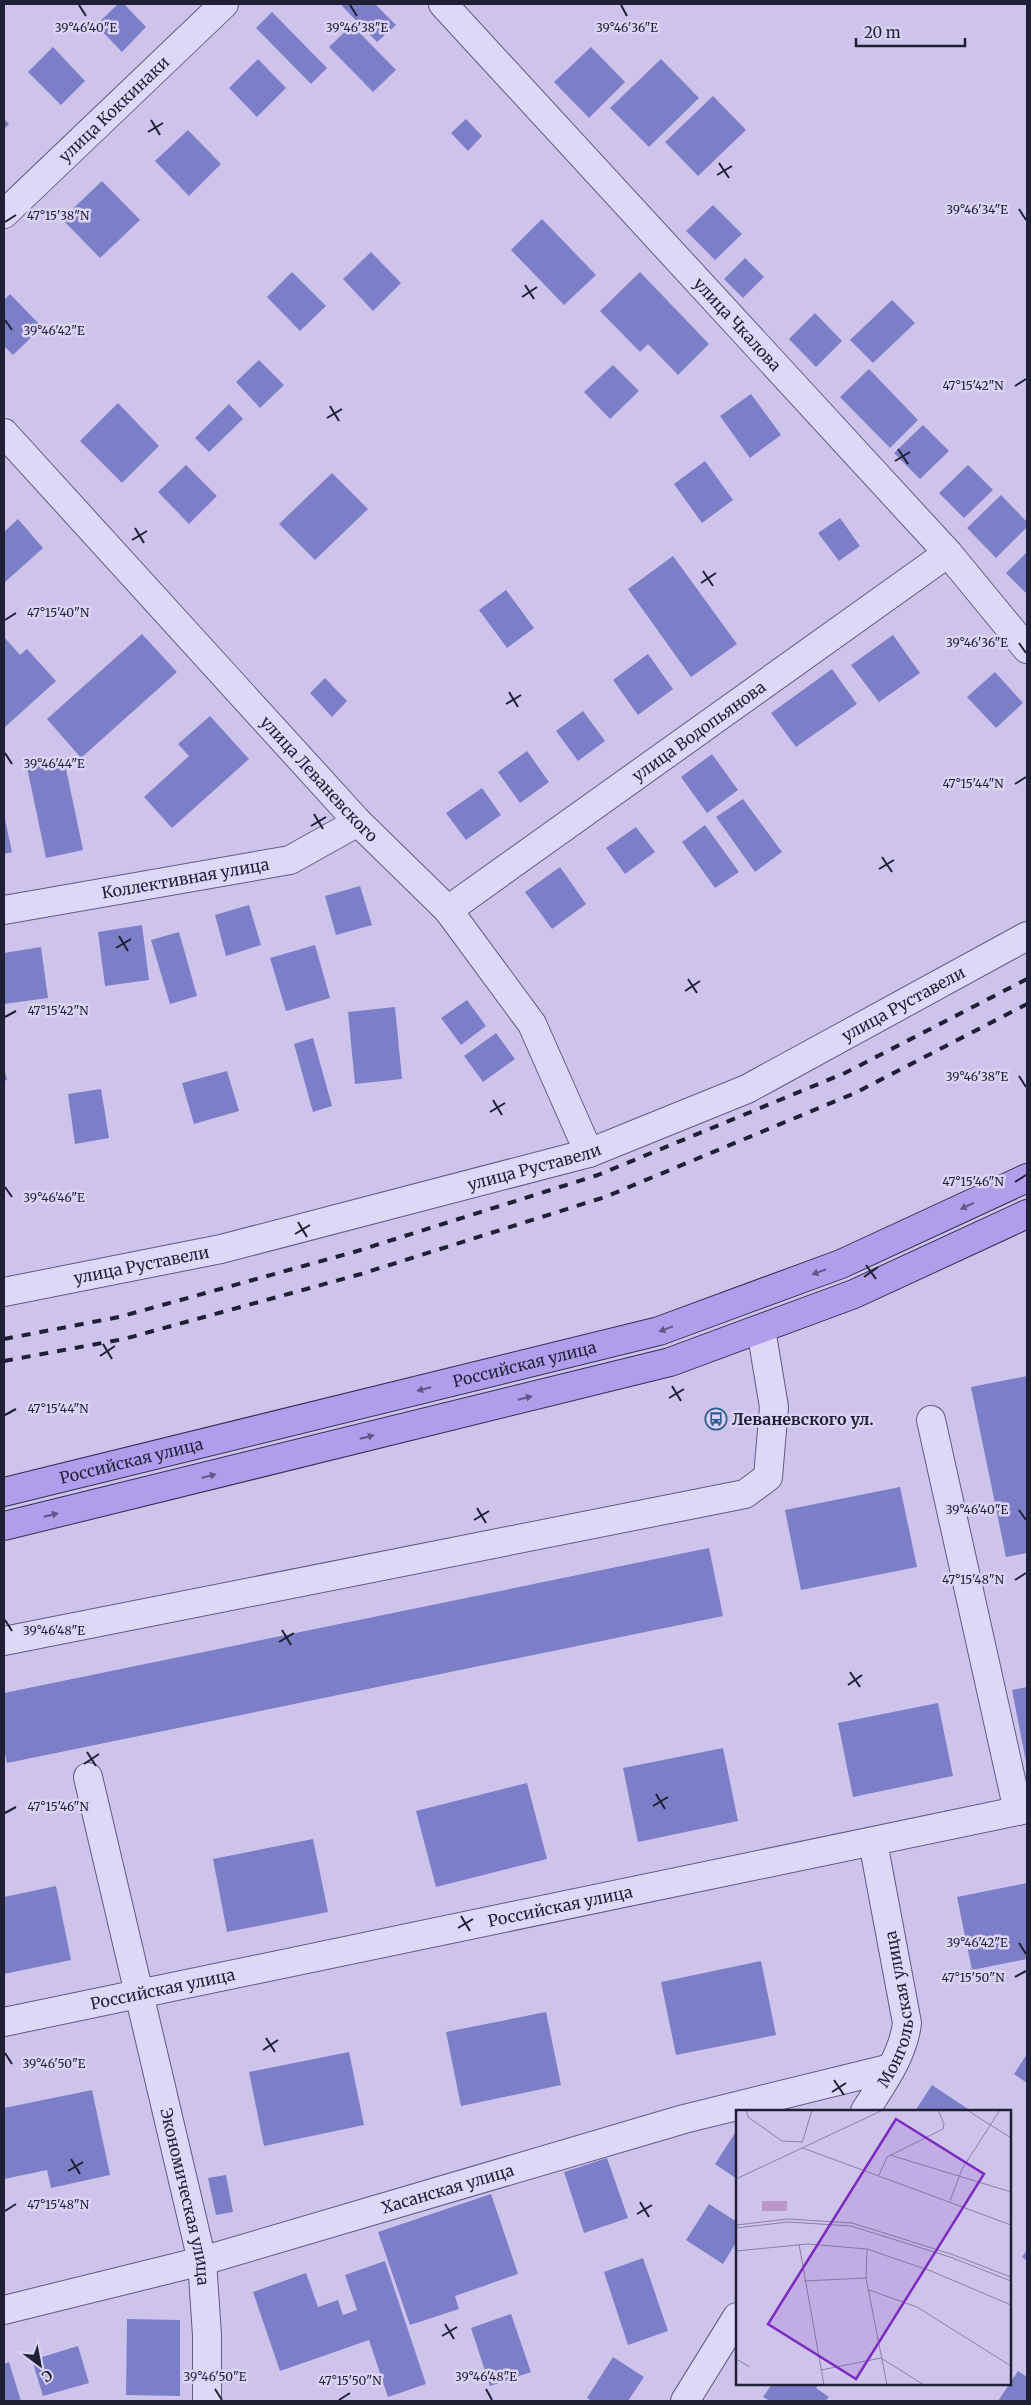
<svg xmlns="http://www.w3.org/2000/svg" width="1031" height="2405" viewBox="0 0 1031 2405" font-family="Merriweather,serif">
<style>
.building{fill:#7c7fc7}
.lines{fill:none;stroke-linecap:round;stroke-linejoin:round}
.minor-casing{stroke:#5f5b85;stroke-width:30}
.major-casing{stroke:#302f53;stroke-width:30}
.minor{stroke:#dfd7f7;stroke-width:28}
.major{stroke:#b09eed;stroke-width:28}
.rail{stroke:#1f1f36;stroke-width:4;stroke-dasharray:9 9;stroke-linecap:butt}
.oneway{fill:#605888}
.ticks{fill:none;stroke:#1f1f36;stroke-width:2}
.labels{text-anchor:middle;stroke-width:5;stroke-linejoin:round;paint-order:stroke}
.street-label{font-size:16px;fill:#1f1f36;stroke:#dbd3f3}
.poi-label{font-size:16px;font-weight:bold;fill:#1f1f36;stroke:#dbd3f3;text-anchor:start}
.inset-road{fill:none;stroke:#8882a3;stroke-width:1}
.view{fill:#7b2cbf;fill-opacity:0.15;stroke:#7b2cbf;stroke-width:2.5}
.inset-edge{fill:none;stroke:#1f1f36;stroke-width:2.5}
.ticks-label{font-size:12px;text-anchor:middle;fill:#1f1f36;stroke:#dbd3f3;stroke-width:5;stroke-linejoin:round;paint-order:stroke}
</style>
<rect width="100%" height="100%" fill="#cec4eb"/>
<path class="building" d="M118,4H124L146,27L122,52L96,25Z
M344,4H375L396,25L377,42L342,6Z
M272,12L327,68L311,84L256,28Z
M352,25L396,70L373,92L329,47Z
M53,47L85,81L61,105L28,72Z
M591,47L625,82L589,118L554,82Z
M258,59L286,88L257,117L229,88Z
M661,59L699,98L649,147L610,108Z
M713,96L746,130L698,176L665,142Z
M4,119L9,124L4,129Z
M466,119L482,136L468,151L451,133Z
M188,130L221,164L189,196L155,161Z
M102,181L140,220L100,258L62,219Z
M713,205L742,234L715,260L686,231Z
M542,219L596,275L564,305L511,250Z
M371,252L401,283L373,311L343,279Z
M745,258L764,277L743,298L724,279Z
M292,272L326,306L300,331L267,297Z
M640,272L709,344L678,375L648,344L640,352L600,311Z
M10,294L42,327L13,355L4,346V300Z
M892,300L915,323L873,363L850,340Z
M815,313L842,341L816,367L789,339Z
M259,360L284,385L260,408L236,382Z
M613,365L639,391L610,419L584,392Z
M869,369L918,420L890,448L840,397Z
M751,394L781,435L750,458L720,416Z
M118,403L159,446L122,483L80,441Z
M229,404L243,419L209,452L195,438Z
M923,425L949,451L920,479L894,453Z
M705,461L733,500L702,523L674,484Z
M186,465L217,496L189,524L158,492Z
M968,465L993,490L964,518L939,493Z
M332,473L368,509L315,560L279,524Z
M1001,495L1027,522V527L996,558L967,528Z
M840,518L860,546L839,561L818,533Z
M18,519L43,548L4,583V532Z
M1027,552V594L1006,573Z
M673,556L737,644L691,677L628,589Z
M506,590L534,628L507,648L479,610Z
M142,634L177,672L81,758L47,719Z
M893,635L920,673L879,702L851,665Z
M4,637L20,655L27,649L56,681L5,727Z
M648,654L673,689L638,715L613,680Z
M832,669L857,704L796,747L771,713Z
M995,672L1023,703L996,728L967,697Z
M325,678L347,701L332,717L310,693Z
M583,711L605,741L578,761L556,731Z
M210,716L249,759L172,828L144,797L189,756L178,744Z
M527,751L549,782L520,803L498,772Z
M712,754L738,790L707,813L681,777Z
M64,759L83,850L46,858L27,767Z
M482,788L501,815L466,840L446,813Z
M743,799L782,852L755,872L716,817Z
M4,815L12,852L4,854Z
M705,825L739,872L715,888L682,842Z
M636,827L655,852L625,874L606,848Z
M560,867L586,904L552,929L525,892Z
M360,886L372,925L336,935L325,896Z
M249,905L261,945L226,956L215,915Z
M142,925L149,980L105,986L98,932Z
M179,932L197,996L170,1004L151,940Z
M315,945L330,998L286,1011L270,958Z
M41,947L48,998L4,1004V953Z
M467,1000L486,1026L461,1045L441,1018Z
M395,1007L402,1079L355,1084L348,1012Z
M496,1033L515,1059L483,1082L464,1056Z
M313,1038L332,1106L313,1112L294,1044Z
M4,1068L7,1080L4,1081Z
M227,1071L239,1111L194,1124L182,1083Z
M101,1089L109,1138L75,1144L68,1094Z
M1027,1376V1553L1006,1557L971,1387Z
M900,1487L917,1567L801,1590L785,1510Z
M709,1548L723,1616L7,1763L4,1749V1693Z
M1027,1687V1761L1026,1762L1012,1690Z
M938,1703L953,1776L853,1797L838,1723Z
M723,1748L738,1821L638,1842L623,1768Z
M527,1783L547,1859L436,1887L416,1811Z
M313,1839L328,1912L227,1932L213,1859Z
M1027,1883V1959L972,1970L957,1897Z
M56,1886L71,1960L4,1974V1897Z
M761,1961L776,2035L676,2055L661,1982Z
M546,2012L561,2085L461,2106L446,2032Z
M349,2052L364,2125L264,2146L249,2072Z
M1027,2054V2083L1014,2074Z
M932,2085L971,2111H915Z
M92,2090L110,2175L51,2188L47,2170L4,2179V2108Z
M737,2130V2179L715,2164Z
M607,2158L628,2218L584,2233L564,2172Z
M226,2175L233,2212L216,2215L208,2178Z
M491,2194L518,2274L455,2296L459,2309L410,2325L378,2232Z
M709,2204L737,2222V2241L723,2264L686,2240Z
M1027,2250V2261L1022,2257Z
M643,2258L668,2331L628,2345L604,2272Z
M385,2261L426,2384L388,2397L369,2340L280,2371L253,2292L306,2273L318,2307L338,2300L343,2315L357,2310L345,2275Z
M511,2314L531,2372L490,2386L471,2328Z
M127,2319L180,2320V2396L126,2395Z
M78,2346L89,2383L43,2396L32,2360Z
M613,2357L644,2377L628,2401H592L587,2398Z
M9,2362L21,2401H4V2364Z
M1018,2371L1027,2377V2401H998Z
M772,2384H819L816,2388L829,2397L825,2401H770L763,2397Z"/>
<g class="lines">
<g class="minor-casing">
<g id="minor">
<path id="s1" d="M443,4L948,553L1027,649"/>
<path id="s2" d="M4,214L224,4"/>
<path id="s3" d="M4,433L358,822L448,910L532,1024L589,1153"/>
<path id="s4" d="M4,910L290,860L358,822"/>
<path id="s5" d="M448,910L948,553"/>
<path id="s6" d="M4,1292L221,1249L589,1153L747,1089L1027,936"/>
<path d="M931,1420L1018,1811"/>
<path d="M4,1641L745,1494L768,1477L774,1407L761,1329"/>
<path id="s7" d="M88,1777L202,2261L207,2335V2401"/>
<path id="s8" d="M4,2022L1027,1809"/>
<path id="s9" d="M865,2111C882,2084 903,2056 907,2023L873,1842"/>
<path id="s10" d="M4,2310L202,2261L684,2119L891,2068"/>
<path d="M685,2401L737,2317"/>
</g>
</g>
<g class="major-casing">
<g id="major">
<path id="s11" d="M4,1492L659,1331L841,1264L1027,1178"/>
<path d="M4,1526L670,1362L854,1294L1027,1214"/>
</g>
</g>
<use href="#minor" class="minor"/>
<use href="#major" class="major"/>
<path class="rail" d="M4,1339L119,1317L354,1252L598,1175L845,1073L1027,979
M4,1361L124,1339L361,1274L605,1197L855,1093L1027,1004"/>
</g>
<defs><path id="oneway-solid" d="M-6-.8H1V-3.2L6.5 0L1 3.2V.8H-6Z" transform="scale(1.25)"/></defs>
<g class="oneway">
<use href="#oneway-solid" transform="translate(967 1206) rotate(155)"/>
<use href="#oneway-solid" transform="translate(819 1272) rotate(160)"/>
<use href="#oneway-solid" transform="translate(666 1329) rotate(160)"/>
<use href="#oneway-solid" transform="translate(424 1389) rotate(166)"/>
<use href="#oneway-solid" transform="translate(525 1398) rotate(-14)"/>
<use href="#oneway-solid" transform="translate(367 1437) rotate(-14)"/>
<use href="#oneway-solid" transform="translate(209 1476) rotate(-14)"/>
<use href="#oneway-solid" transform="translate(51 1515) rotate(-14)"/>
</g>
<path class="ticks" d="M79,5L86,16M350,5L357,16M621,5L627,16M151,120L160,135M148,132L163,123M719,163L729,178M717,175L732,166M1019,209L1026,220M5,222L16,215M525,285L534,299M522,297L537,287M5,320L12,330M1015,386L1026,379M330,406L339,421M327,418L342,409M898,449L908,464M895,461L910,452M135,528L144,543M132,540L147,531M703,571L713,586M701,583L716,573M5,620L16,613M1019,643L1026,653M509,692L518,707M506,704L521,695M5,753L12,764M1015,784L1026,777M314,814L323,829M311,826L326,817M882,857L892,872M879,869L894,860M119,936L128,951M116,948L131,939M688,979L697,993M685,991L700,981M5,1017L16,1011M1019,1076L1026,1087M493,1100L502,1115M490,1112L505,1103M1015,1182L1026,1175M5,1187L12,1197M298,1222L307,1237M295,1234L310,1225M866,1265L876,1279M864,1277L878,1267M103,1344L112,1359M100,1356L115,1346M672,1386L681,1401M669,1398L684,1389M5,1415L16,1409M477,1508L486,1523M1019,1510L1026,1520M474,1520L489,1511M1015,1580L1026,1573M5,1620L12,1631M282,1630L291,1645M279,1642L294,1633M850,1672L860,1687M848,1685L862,1675M87,1752L96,1766M84,1764L99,1754M656,1794L665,1809M653,1806L668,1797M5,1813L16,1807M461,1916L470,1931M458,1928L473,1919M1019,1943L1026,1954M1015,1977L1026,1971M266,2038L275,2052M263,2050L278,2040M5,2053L12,2064M834,2080L844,2095M832,2092L846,2083M71,2159L80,2174M68,2171L83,2162M640,2202L649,2217M5,2211L16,2204M637,2214L652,2205M445,2324L454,2339M442,2336L457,2327M215,2389L222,2400M486,2389L492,2400M339,2400L350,2393"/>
<defs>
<g id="bus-ring" transform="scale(1.125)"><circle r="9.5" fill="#dbd3f3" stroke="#2f5c90" stroke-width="1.5"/><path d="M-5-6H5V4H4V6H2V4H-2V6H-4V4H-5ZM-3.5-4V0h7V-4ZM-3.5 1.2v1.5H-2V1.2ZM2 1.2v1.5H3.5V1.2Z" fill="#2f5c90"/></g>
</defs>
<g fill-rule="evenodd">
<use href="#bus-ring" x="716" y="1419"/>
</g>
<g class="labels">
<g class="street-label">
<text dy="6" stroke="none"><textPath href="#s2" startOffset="152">улица Коккинаки</textPath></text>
<text dy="6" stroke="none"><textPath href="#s1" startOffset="435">улица Чкалова</textPath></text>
<text dy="6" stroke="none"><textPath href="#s5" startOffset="308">улица Водопьянова</textPath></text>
<text dy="6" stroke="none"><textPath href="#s3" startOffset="468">улица Леваневского</textPath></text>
<text dy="6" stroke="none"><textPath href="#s4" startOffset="184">Коллективная улица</textPath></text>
<text dy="6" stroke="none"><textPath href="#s6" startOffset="950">улица Руставели</textPath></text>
<text dy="6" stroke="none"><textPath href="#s6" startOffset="545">улица Руставели</textPath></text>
<text dy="6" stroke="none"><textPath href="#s6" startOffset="140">улица Руставели</textPath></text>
<text dy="6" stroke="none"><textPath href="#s11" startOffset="536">Российская улица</textPath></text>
<text dy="6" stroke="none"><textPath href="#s11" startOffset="131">Российская улица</textPath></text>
<text dy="6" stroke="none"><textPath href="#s8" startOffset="568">Российская улица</textPath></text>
<text dy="6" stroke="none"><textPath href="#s8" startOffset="162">Российская улица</textPath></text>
<text dy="6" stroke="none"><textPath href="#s9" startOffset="111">Монгольская улица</textPath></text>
<text dy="6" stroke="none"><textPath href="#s10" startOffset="460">Хасанская улица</textPath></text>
<text dy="6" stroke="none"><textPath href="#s7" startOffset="431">Экономическая улица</textPath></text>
</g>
<g class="poi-label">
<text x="732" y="1425">Леваневского ул.</text>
</g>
</g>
<g transform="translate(736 2110)">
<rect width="275" height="275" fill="#cec4eb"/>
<path d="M26,91H51V101H26Z" fill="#b998c9"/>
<path class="inset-road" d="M10,0L12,7L46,31L66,32M231,0L275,28M66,33L76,0M67,38L275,115M154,45L275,82M143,65L151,47L207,19L208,14L202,0M0,69L147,0M214,91L226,59L264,0M0,115L52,109L116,113L215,144L275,167M0,118L52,112L115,116L214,147L275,171M63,134L88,275M131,139L130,168L151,275M0,141L72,134L131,139L195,161L275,195M68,171L130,168M133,180L181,197L275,256M0,249L14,257M85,260L145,248L188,275"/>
<path class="view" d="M160,9L248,64L120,269L32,214Z"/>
<rect width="275" height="275" class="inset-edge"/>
</g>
<g class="ticks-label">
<text x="357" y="32">39°46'38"E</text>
<text x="86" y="32">39°46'40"E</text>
<text x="627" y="32">39°46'36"E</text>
<text x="977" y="214">39°46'34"E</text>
<text x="58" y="220">47°15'38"N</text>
<text x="54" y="335">39°46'42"E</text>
<text x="973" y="390">47°15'42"N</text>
<text x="58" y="617">47°15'40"N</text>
<text x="977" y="647">39°46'36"E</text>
<text x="54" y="768">39°46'44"E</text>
<text x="973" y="788">47°15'44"N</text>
<text x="58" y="1015">47°15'42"N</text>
<text x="977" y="1081">39°46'38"E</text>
<text x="973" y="1186">47°15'46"N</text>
<text x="54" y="1202">39°46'46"E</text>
<text x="58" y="1413">47°15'44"N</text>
<text x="977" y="1514">39°46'40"E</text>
<text x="973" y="1584">47°15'48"N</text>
<text x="54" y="1635">39°46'48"E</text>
<text x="58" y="1811">47°15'46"N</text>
<text x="977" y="1947">39°46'42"E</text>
<text x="973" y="1982">47°15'50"N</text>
<text x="54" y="2068">39°46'50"E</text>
<text x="58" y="2209">47°15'48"N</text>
<text x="215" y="2381">39°46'50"E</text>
<text x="486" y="2381">39°46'48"E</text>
<text x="350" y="2385">47°15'50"N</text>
</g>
<rect width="1031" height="2405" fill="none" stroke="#1f1f36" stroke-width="10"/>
<g transform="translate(40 2365) rotate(148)" stroke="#dbd3f3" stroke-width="4" paint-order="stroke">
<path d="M0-4L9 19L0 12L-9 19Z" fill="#1f1f36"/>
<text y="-8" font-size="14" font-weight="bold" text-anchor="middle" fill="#1f1f36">С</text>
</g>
<path d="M856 38v8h109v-8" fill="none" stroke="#1f1f36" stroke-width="2.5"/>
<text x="864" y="38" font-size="15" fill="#1f1f36" stroke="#dbd3f3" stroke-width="4" paint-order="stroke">20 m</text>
</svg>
